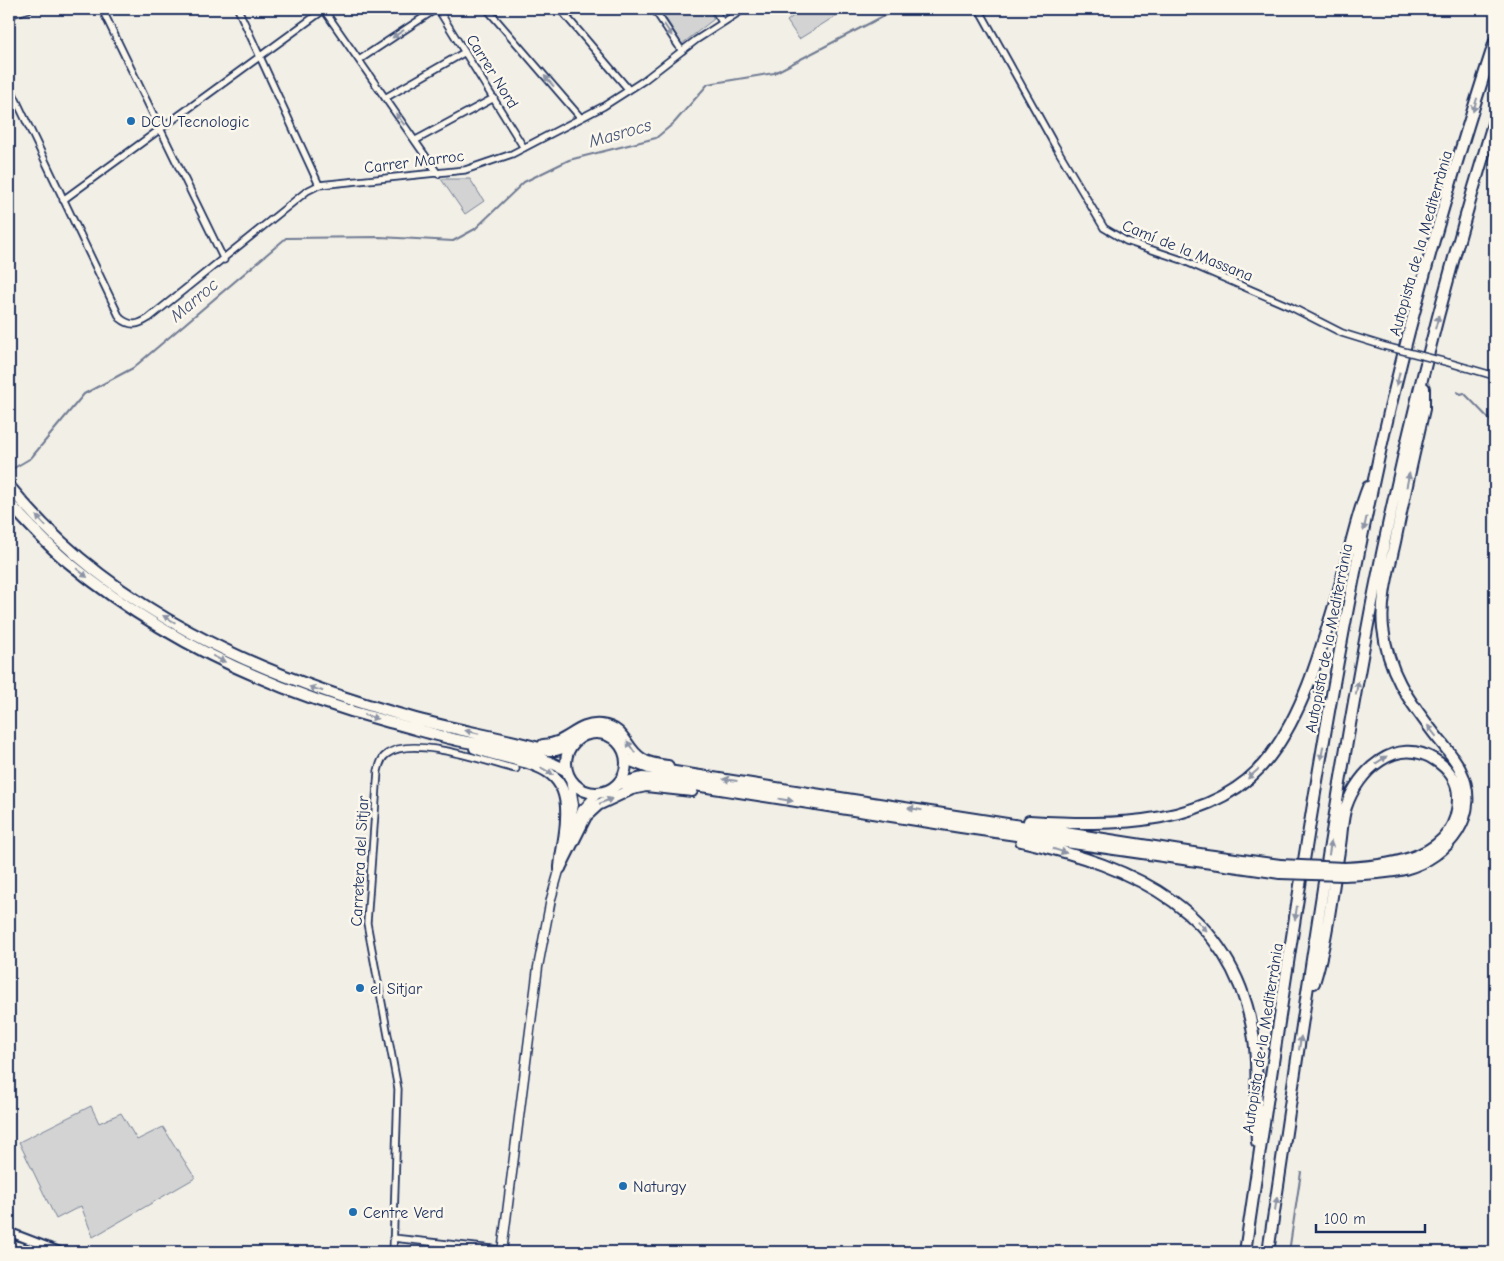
<svg xmlns="http://www.w3.org/2000/svg" width="1504" height="1261" viewBox="0 0 1504 1261" font-family="'Comic Neue',sans-serif">
<style>
.green{fill:#d2d3d2;stroke:#768198}
.lines{fill:none;stroke-linecap:round;stroke-linejoin:round}
.stream{stroke:#707b93;stroke-width:2}
.minor-casing{stroke:#1b2f5e;stroke-width:9}
.tertiary-casing{stroke:#1b2f5e;stroke-width:11}
.secondary-casing{stroke:#1b2f5e;stroke-width:11}
.trunk-casing{stroke:#1b2f5e;stroke-width:14}
.motorway-casing{stroke:#1b2f5e;stroke-width:14}
.minor{stroke:#fbf7ec;stroke-width:5.5}
.tertiary{stroke:#fbf7ec;stroke-width:7}
.secondary{stroke:#fbf7ec;stroke-width:8}
.trunk{stroke:#fbf7ec;stroke-width:10}
.motorway{stroke:#fbf7ec;stroke-width:10}
.minor-bridge-casing{stroke:#1b2f5e;stroke-width:9;stroke-linecap:butt}
.motorway-bridge-casing{stroke:#1b2f5e;stroke-width:14;stroke-linecap:butt}
.minor-bridge{stroke:#fbf7ec;stroke-width:5.5}
.motorway-bridge{stroke:#fbf7ec;stroke-width:10}
.oneway{fill:#8b93a5}
.poi-dot{fill:#1f6fb2;stroke:#fbf7ec;stroke-width:2}
.labels{text-anchor:middle;stroke-width:5;stroke-linejoin:round;paint-order:stroke}
.street-label{font-size:16px;fill:#1b2f5e;stroke:#fbf7ec}
.poi-label{font-size:16px;fill:#1b2f5e;stroke:#fbf7ec;text-anchor:start}
.water-label{font-size:18px;font-style:italic;fill:#465579;stroke:#fbf7ec}
</style>
<rect width="100%" height="100%" fill="#f2efe6"/>
<filter id="ink" filterUnits="userSpaceOnUse"><feTurbulence type="fractalNoise" baseFrequency=".02" numOctaves="2"/><feDisplacementMap in="SourceGraphic" scale="10" xChannelSelector="R" yChannelSelector="G"/><feConvolveMatrix kernelMatrix="1 2 1 2 8 2 1 2 1" color-interpolation-filters="sRGB"/></filter>
<g filter="url(#ink)">
<path class="green" d="M660,9H708L714,19L682,44Z
M802,9H845V10L799,39L787,21Z
M441,179H470L484,201L465,214Z
M91,1106L99,1123L121,1113L137,1140L163,1127L195,1178L93,1237L81,1206L56,1219L19,1142Z"/>
<g class="lines">
<path class="stream" d="M1457,392L1461,394L1464,393L1495,425
M9,471L31,458L84,394L133,368L286,238L380,237L453,241L475,229L524,182L569,160L656,138L674,123L708,84L774,73L897,9
M1289,1252L1301,1172"/>
<g class="minor-casing">
<path id="minor" d="M102,9L224,260
M238,9L319,185
M438,9L524,148
M487,9L581,118
M560,9L629,90
M654,9L682,51
M714,9L722,22
M979,9L1053,142L1104,228L1126,241L1182,260L1291,307L1342,333L1384,346
M324,10L438,174
M9,15L29,9
M566,16L579,9
M359,60L436,9
M9,85L120,318C131,327 138,325 149,318L307,191L319,185L465,170L512,154L604,106L643,81L696,40L744,9
M385,98L465,52
M416,140L494,98
M63,200L325,9
M1450,363L1495,376
M393,1238L502,1250
M393,1252L398,1089L367,923L378,771C380,764 381,758 387,754C413,735 487,762 516,769"/>
</g>
<g class="tertiary-casing">
<path id="tertiary" d="M9,1232L61,1252
M9,1243L39,1252"/>
</g>
<g class="secondary-casing">
<path id="secondary" d="M569,829L574,805L570,779
M570,839L582,810L598,793
M502,1252L538,967L551,899L561,864"/>
</g>
<g class="trunk-casing">
<path id="trunk" d="M9,486C108,609 260,676 409,717C454,730 501,737 546,750H556L572,745
M9,503C28,523 46,544 68,562C161,639 273,691 389,722C413,728 438,736 462,741C497,748 536,752 567,771
M566 763a30 30 0 1 1 60 0a30 30 0 1 1-60 0Z
M543,745C566,745 578,722 601,725C627,728 624,748 642,759C649,764 659,765 668,766
M475,748C518,766 570,757 566,818C566,835 561,851 560,868"/>
</g>
<g class="motorway-casing">
<path id="motorway" d="M626,759L649,768L1206,855L1280,865
M618,784L642,778L657,779L961,827L1280,873
M1029,821C1110,826 1216,828 1270,756C1306,708 1322,645 1339,589C1349,554 1355,520 1368,487
M1021,841C1135,867 1235,910 1254,1039C1259,1073 1255,1108 1257,1142
M560,868L586,816L598,805L632,789L646,786L692,791
M1344,875C1364,874 1385,874 1405,869C1449,857 1483,814 1460,769C1453,755 1442,744 1433,732C1407,698 1388,672 1383,628C1380,600 1389,569 1395,542C1404,497 1414,453 1424,409V388
M1314,983C1328,938 1332,891 1340,845C1342,833 1342,818 1346,807C1358,771 1396,735 1435,760C1448,768 1458,781 1458,796C1460,858 1391,866 1344,868
M1245,1252C1284,988 1321,722 1378,461C1409,319 1450,179 1495,41
M1268,1252C1301,1035 1331,818 1372,603C1404,439 1446,277 1495,117"/>
</g>
<use href="#minor" class="minor"/>
<use href="#tertiary" class="tertiary"/>
<use href="#secondary" class="secondary"/>
<use href="#trunk" class="trunk"/>
<use href="#motorway" class="motorway"/>
<g class="minor-bridge-casing">
<path id="minor-bridge" d="M1384,346L1450,363"/>
</g>
<g class="motorway-bridge-casing">
<path id="motorway-bridge" d="M1280,865L1344,868
M1280,873L1344,875"/>
</g>
<use href="#minor-bridge" class="minor-bridge"/>
<use href="#motorway-bridge" class="motorway-bridge"/>
</g>
<defs><path id="oneway-solid" d="M-6-.8H1V-3.2L6.5 0L1 3.2V.8H-6Z" transform="scale(1.25)"/></defs>
<g class="oneway">
<use href="#oneway-solid" transform="translate(668 30) rotate(57)"/>
<use href="#oneway-solid" transform="translate(398 34) rotate(146)"/>
<use href="#oneway-solid" transform="translate(549 81) rotate(-131)"/>
<use href="#oneway-solid" transform="translate(1475 105) rotate(107)"/>
<use href="#oneway-solid" transform="translate(400 119) rotate(-126)"/>
<use href="#oneway-solid" transform="translate(1437 322) rotate(-75)"/>
<use href="#oneway-solid" transform="translate(1398 379) rotate(104)"/>
<use href="#oneway-solid" transform="translate(1408 480) rotate(-78)"/>
<use href="#oneway-solid" transform="translate(41 521) rotate(-133)"/>
<use href="#oneway-solid" transform="translate(1365 524) rotate(102)"/>
<use href="#oneway-solid" transform="translate(82 573) rotate(39)"/>
<use href="#oneway-solid" transform="translate(169 619) rotate(-150)"/>
<use href="#oneway-solid" transform="translate(219 659) rotate(26)"/>
<use href="#oneway-solid" transform="translate(1357 688) rotate(-80)"/>
<use href="#oneway-solid" transform="translate(316 689) rotate(-162)"/>
<use href="#oneway-solid" transform="translate(371 717) rotate(15)"/>
<use href="#oneway-solid" transform="translate(1432 731) rotate(-128)"/>
<use href="#oneway-solid" transform="translate(472 732) rotate(-167)"/>
<use href="#oneway-solid" transform="translate(631 747) rotate(-123)"/>
<use href="#oneway-solid" transform="translate(1322 753) rotate(100)"/>
<use href="#oneway-solid" transform="translate(1381 760) rotate(-34)"/>
<use href="#oneway-solid" transform="translate(547 771) rotate(30)"/>
<use href="#oneway-solid" transform="translate(1253 774) rotate(138)"/>
<use href="#oneway-solid" transform="translate(730 780) rotate(-172)"/>
<use href="#oneway-solid" transform="translate(786 800) rotate(9)"/>
<use href="#oneway-solid" transform="translate(606 801) rotate(-22)"/>
<use href="#oneway-solid" transform="translate(915 809) rotate(-171)"/>
<use href="#oneway-solid" transform="translate(1330 848) rotate(-81)"/>
<use href="#oneway-solid" transform="translate(1060 851) rotate(18)"/>
<use href="#oneway-solid" transform="translate(1296 913) rotate(98)"/>
<use href="#oneway-solid" transform="translate(1202 926) rotate(46)"/>
<use href="#oneway-solid" transform="translate(1300 1043) rotate(-82)"/>
<use href="#oneway-solid" transform="translate(1276 1204) rotate(-81)"/>
</g>
</g>
<g class="poi-dot">
<circle cx="131" cy="121" r="5"/>
<circle cx="360" cy="988" r="5"/>
<circle cx="623" cy="1186" r="5"/>
<circle cx="353" cy="1212" r="5"/>
</g>
<g class="labels">
<g class="street-label">
<text transform="translate(493 71) rotate(58)" y="6">Carrer Nord</text>
<text transform="translate(414 161) rotate(-7)" y="6">Carrer Marroc</text>
<text transform="translate(1420 243) rotate(-74)" y="6">Autopista de la Mediterrània</text>
<text transform="translate(1188 250) rotate(22)" y="6">Camí de la Massana</text>
<text transform="translate(1328 638) rotate(-79)" y="6">Autopista de la Mediterrània</text>
<text transform="translate(359 861) rotate(-87)" y="6">Carretera del Sitjar</text>
<text transform="translate(1262 1038) rotate(-81)" y="6">Autopista de la Mediterrània</text>
</g>
<g class="poi-label">
<text x="141" y="127">DCU Tecnologic</text>
<text x="370" y="994">el Sitjar</text>
<text x="633" y="1192">Naturgy</text>
<text x="363" y="1218">Centre Verd</text>
</g>
<g class="water-label">
<text transform="translate(620 133) rotate(-16)" y="6">Masrocs</text>
<text transform="translate(194 300) rotate(-40)" y="6">Marroc</text>
</g>
</g>
<rect width="1504" height="1261" fill="none" stroke="#fbf7ec" stroke-width="30"/>
<rect x="15" y="15" width="1474" height="1231" fill="none" stroke="#1b2f5e" stroke-width="2" filter="url(#ink)"/>
<path d="M1316 1224v8h109v-8" fill="none" stroke="#1b2f5e" stroke-width="2.5"/>
<text x="1324" y="1224" font-size="15" fill="#1b2f5e" stroke="#fbf7ec" stroke-width="4" paint-order="stroke">100 m</text>
</svg>
